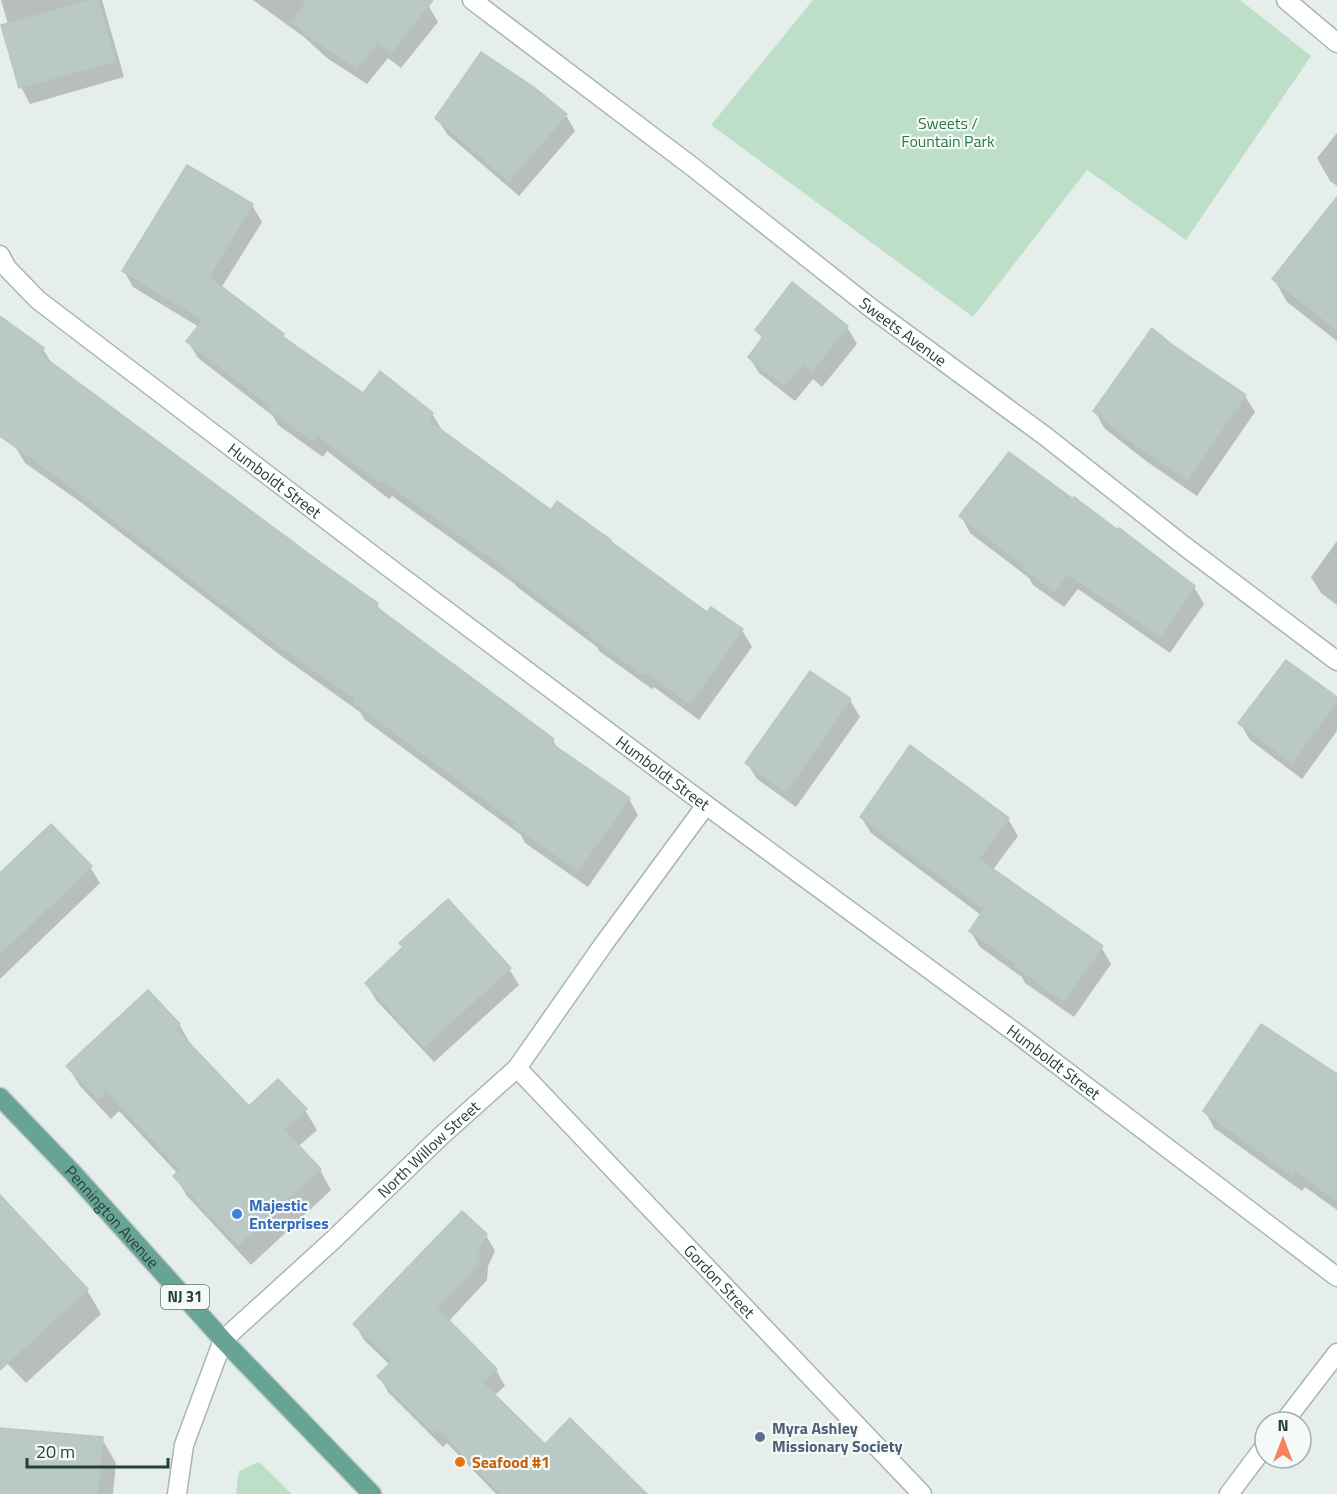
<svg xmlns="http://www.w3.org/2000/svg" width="1337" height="1494" viewBox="0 0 1337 1494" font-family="'Titillium Web',sans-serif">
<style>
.green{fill:#bddfc7}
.shadow{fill:#0003}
.building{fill:#bac9c3;stroke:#b7c8c1;stroke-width:1.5}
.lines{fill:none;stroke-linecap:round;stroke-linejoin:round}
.street-casing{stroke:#a7b6b1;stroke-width:21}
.primary-casing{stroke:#c1cac8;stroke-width:21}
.street{stroke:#fff;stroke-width:18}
.primary{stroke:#68a495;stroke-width:18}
.shop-dot{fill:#3f7fe0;stroke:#f5faf8;stroke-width:2}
.service-dot{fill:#5c6f8a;stroke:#f5faf8;stroke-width:2}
.food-dot{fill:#e8710a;stroke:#f5faf8;stroke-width:2}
.labels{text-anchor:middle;stroke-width:4.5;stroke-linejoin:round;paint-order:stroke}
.shield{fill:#f5faf8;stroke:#627872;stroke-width:1.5}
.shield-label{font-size:15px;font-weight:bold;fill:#234039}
.park-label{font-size:16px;fill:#2c784a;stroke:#f5faf8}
.street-label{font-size:16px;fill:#234039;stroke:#f5faf8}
.shop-label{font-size:16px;font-weight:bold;fill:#366cbe;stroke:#f5faf8;text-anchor:start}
.service-label{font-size:16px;font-weight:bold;fill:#4e5e75;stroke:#f5faf8;text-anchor:start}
.food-label{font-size:16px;font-weight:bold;fill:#c56008;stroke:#f5faf8;text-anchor:start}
</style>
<rect width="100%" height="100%" fill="#e5eeea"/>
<path class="green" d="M813,0H1240L1311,56L1186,240L1087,170L973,317L711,125Z
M259,1462L292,1494H236L239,1471Z"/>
<path class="shadow" d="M1,0H102L124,77L30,104L21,87L8,24Z
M253,0H420L428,5L438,22L401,68L388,58L367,84L327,58L304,37Z
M566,115L575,131L519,196L447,134L437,118Z
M1337,133V186L1330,181L1317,158Z
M1337,199V341L1287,302L1274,279Z
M252,205L262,222L221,288L283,335L286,341L363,395L432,414L442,430L551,512L708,614L711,609L742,630L752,647L699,720L654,687L652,689L599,651L597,647L517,587L515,584L392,496L389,499L327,451L323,457L278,425L273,416L198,358L188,341L199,327L133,287L124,271Z
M0,318L43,349L53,366L377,604L382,613L553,740L559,751L629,799L638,815L588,887L525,843L521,835L365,720L360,712L280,655L79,501L25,463L16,448L0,436Z
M847,327L857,344L822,387L813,379L795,401L759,373L749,357L763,340L757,330Z
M1245,396L1255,412L1197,496L1146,461L1104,428L1095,411Z
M961,516L1119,531L1194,587L1204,604L1170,653L1078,589L1064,607L1033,585L1029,578L970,533Z
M1337,541V605L1321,593L1311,577Z
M810,673L850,700L860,717L796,807L757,779L747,763Z
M1337,699V731L1302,779L1250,740L1240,723Z
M861,817L1008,819L1018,836L992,871L1101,947L1111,964L1074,1017L1025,983L1022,977L980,947L970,931L981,915L871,833Z
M90,867L100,883L0,979V875Z
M401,943L509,969L519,985L434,1062L376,1000L366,983L404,949Z
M179,1024L191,1045L249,1108L305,1110L317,1130L298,1147L320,1170L331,1190L251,1265L187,1196L175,1176L178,1174L119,1111L111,1119L80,1086L68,1066Z
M1337,1076V1210L1305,1187L1302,1191L1214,1128L1205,1111Z
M0,1197L87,1290L101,1314L26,1383L0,1356Z
M486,1235L495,1251L488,1266L487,1280L448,1322L496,1370L505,1386L494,1396L545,1446L643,1494H496L447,1443L443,1447L388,1392L379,1376L390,1365L364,1340L355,1324Z
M0,1439H102L116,1463L113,1494H0Z"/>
<path class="building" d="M91,0H98L116,61L19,88L1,25Z
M307,0H433L391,53L378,43L357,68L315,41L292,22Z
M481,52L535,88L567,114L509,181L435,118Z
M187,165L253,204L209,277L284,334L282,336L363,393L380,371L433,413L428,420L551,510L557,501L611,540L610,541L707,612L711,607L743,629L690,704L644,671L642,674L588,635L589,633L505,571L506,569L382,480L380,483L317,435L313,441L266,408L269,405L186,341L203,320L122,271Z
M1337,197V330L1272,279Z
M792,282L848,326L812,371L803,364L785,386L748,357L763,337L755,330Z
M0,316L44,348L40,354L320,562L378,603L375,606L554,739L551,743L630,798L578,871L514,826L516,823L354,703L356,700L269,639L68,485L0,436Z
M1152,328L1174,346L1246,395L1188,480L1135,445L1093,411Z
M1009,452L1073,499L1074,497L1118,530L1119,528L1195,586L1160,637L1068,574L1054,592L1022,568L1024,566L959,516Z
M1286,660L1337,697V701L1292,763L1238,723Z
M810,671L851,699L786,792L745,763Z
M910,745L1009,818L979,859L1103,946L1064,1002L1014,966L1016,964L969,931L984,909L860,817Z
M51,824L92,866L0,954V873Z
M448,899L511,968L424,1047L365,983L403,947L399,943Z
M148,990L180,1024L175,1028L249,1106L278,1079L307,1109L284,1130L321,1169L238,1245L173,1176L180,1170L107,1091L98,1099L66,1066Z
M1261,1024L1337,1074V1201L1295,1171L1292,1176L1203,1111Z
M0,1195L88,1289L0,1370Z
M462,1211L487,1234L479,1249V1264L437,1308L497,1369L483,1383L545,1444L570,1418L647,1494H501L437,1428L433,1432L377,1376L392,1361L353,1324Z
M0,1428L103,1437L98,1494H0Z"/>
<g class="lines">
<g class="street-casing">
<g id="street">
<path id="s1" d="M472,0L694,168L871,308L1045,436L1183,545L1337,661"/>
<path d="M1286,0L1337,43"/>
<path id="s2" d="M0,255L7,268L38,300L387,566L706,805L1016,1033L1337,1277"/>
<path id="s3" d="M517,1068L922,1494"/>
<path d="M1284,1422L1337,1353"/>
<path id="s4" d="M177,1494L184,1445L223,1340L332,1241L441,1136L517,1068L603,945L706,805"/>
<path d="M1229,1494L1265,1446"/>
</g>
</g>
<g class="primary-casing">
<g id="primary">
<path id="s5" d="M0,1097L73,1173L223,1340L372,1494"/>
</g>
</g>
<use href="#street" class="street"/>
<use href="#primary" class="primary"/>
</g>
<circle class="shop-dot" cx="237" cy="1214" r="6"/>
<circle class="service-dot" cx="760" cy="1437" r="6"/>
<circle class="food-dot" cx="460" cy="1462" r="6"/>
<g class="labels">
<rect class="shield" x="161" y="1285" width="48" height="24" rx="4.5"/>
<g class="shield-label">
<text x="185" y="1302">NJ 31</text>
</g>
<g class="park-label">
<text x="948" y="129">Sweets /<tspan x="948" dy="18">Fountain Park</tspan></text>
</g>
<g class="street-label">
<text dy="6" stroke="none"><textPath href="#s1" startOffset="544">Sweets Avenue</textPath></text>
<text dy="6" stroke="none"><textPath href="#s2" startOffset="357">Humboldt Street</textPath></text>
<text dy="6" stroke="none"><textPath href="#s2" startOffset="843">Humboldt Street</textPath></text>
<text dy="6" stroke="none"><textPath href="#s2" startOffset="1329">Humboldt Street</textPath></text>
<text dy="6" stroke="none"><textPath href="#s4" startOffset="442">North Willow Street</textPath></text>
<text dy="6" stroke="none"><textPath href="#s5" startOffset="164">Pennington Avenue</textPath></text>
<text dy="6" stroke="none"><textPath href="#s3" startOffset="294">Gordon Street</textPath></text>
</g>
<g class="shop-label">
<text x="249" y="1211">Majestic<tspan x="249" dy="18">Enterprises</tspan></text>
</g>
<g class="service-label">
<text x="772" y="1434">Myra Ashley<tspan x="772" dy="18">Missionary Society</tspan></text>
</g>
<g class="food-label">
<text x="472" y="1468">Seafood #1</text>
</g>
</g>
<g transform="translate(1283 1440)"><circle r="28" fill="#f5faf8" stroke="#a1b0ac" stroke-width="1.5"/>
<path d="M0-4.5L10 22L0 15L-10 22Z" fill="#f4825d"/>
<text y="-9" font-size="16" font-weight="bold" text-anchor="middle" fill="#234039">N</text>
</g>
<path d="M27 1458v9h141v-9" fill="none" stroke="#234039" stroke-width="3"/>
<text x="36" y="1458" font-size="18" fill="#234039" stroke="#f5faf8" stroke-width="4.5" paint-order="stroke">20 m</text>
</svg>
